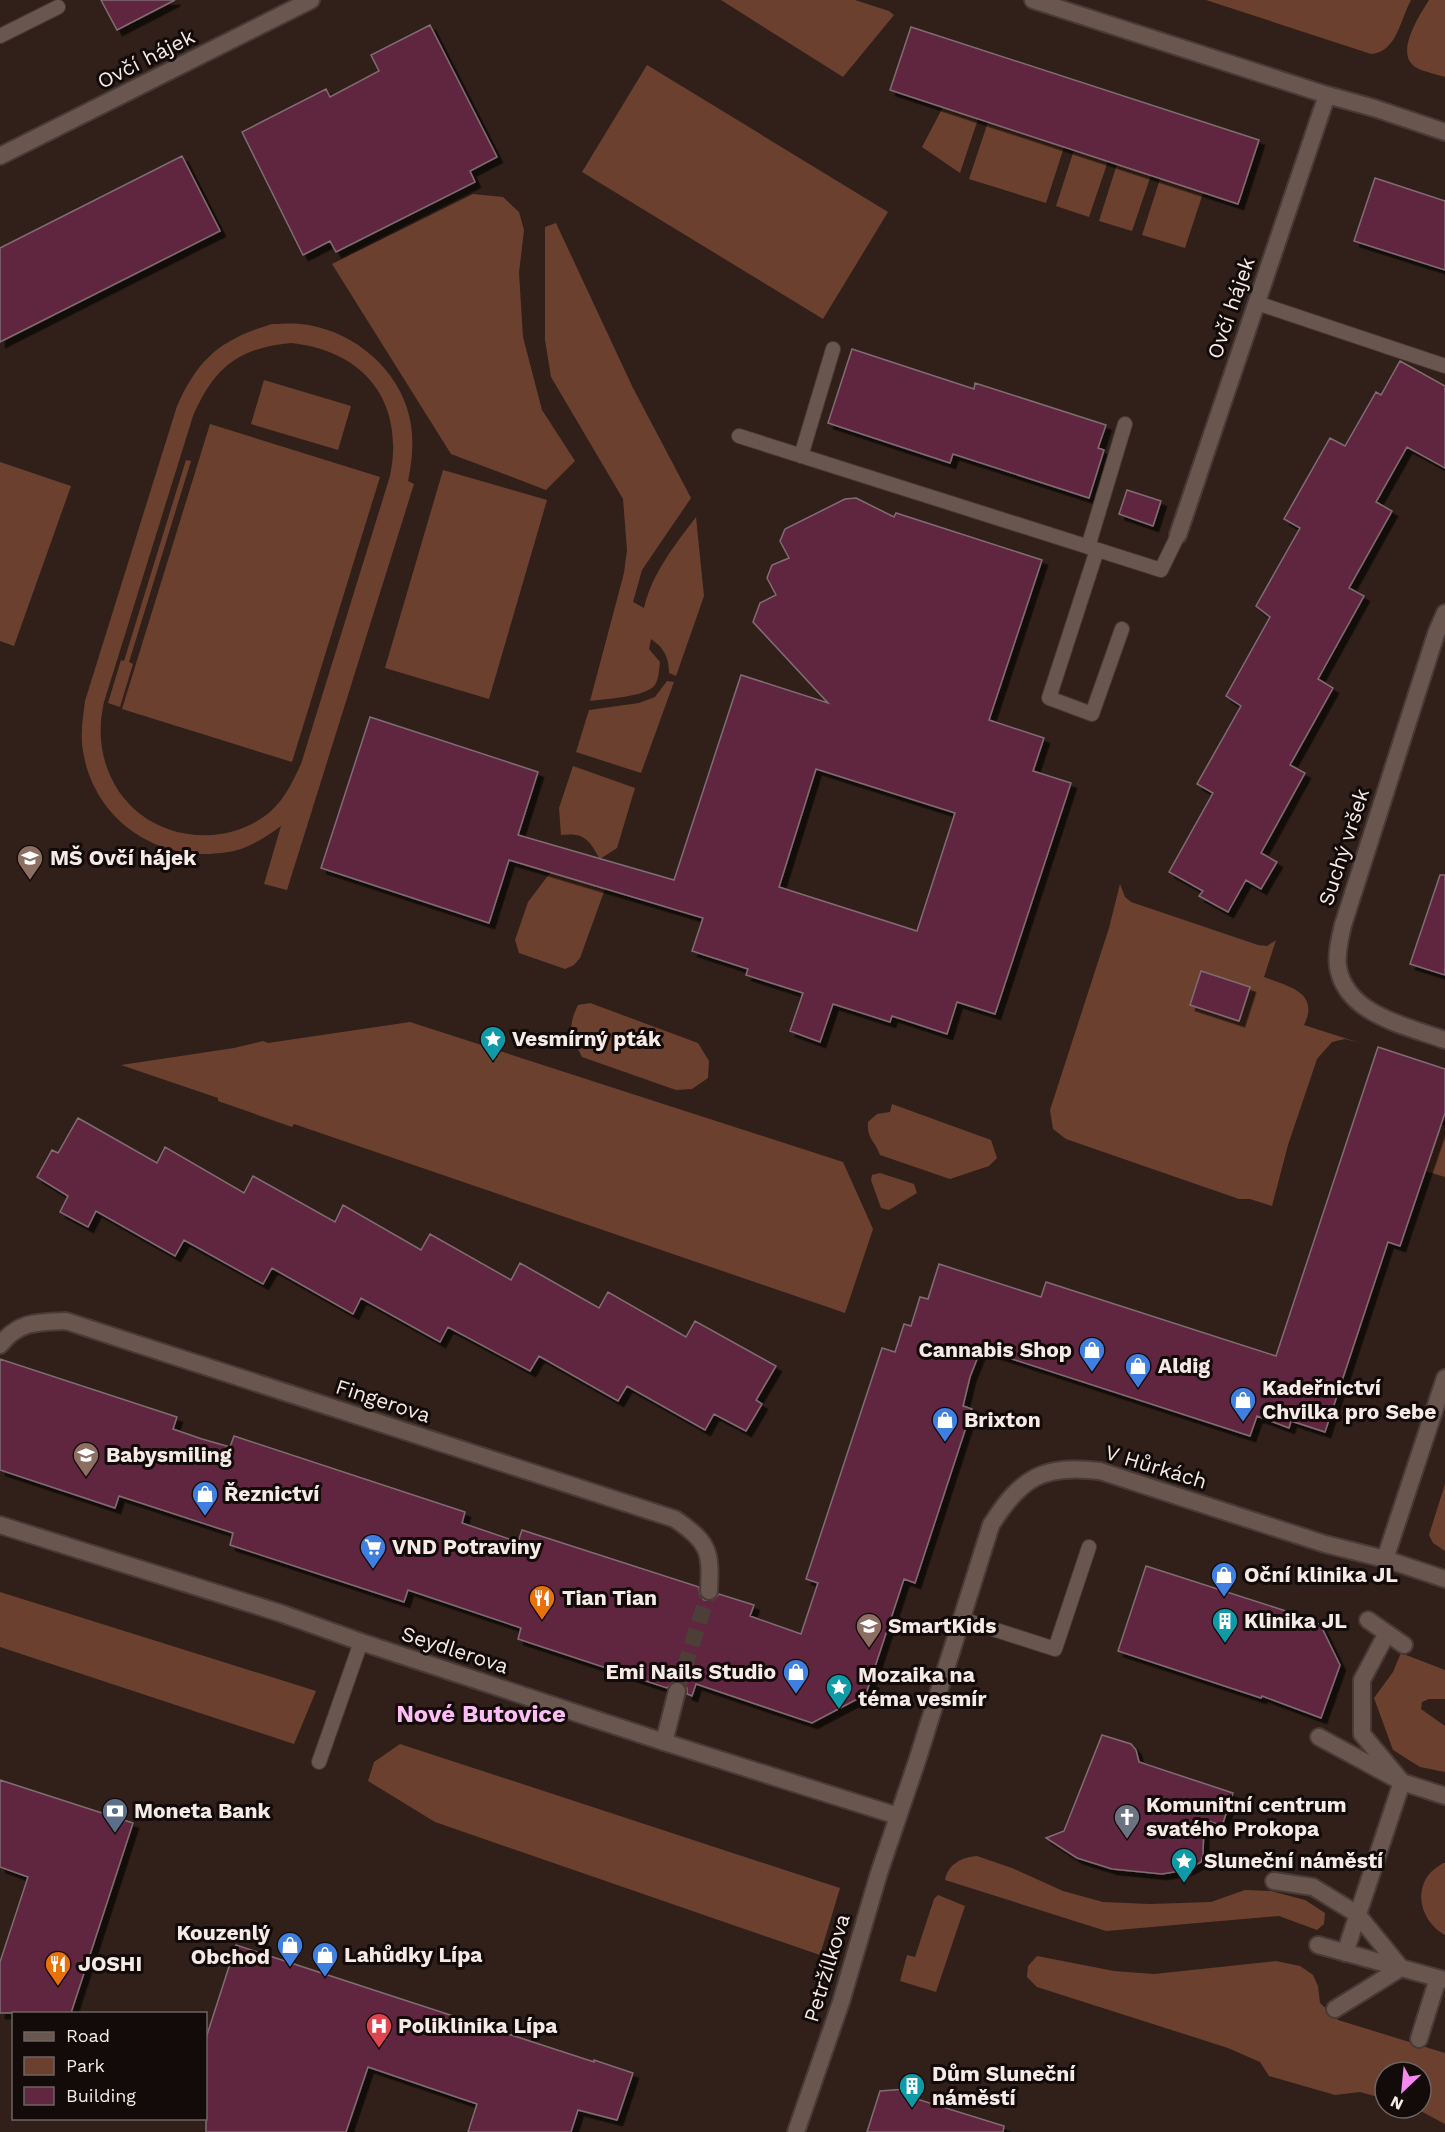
<svg xmlns="http://www.w3.org/2000/svg" width="1445" height="2132" viewBox="0 0 1445 2132" font-family="'Work Sans',sans-serif">
<style>
.green{fill:#6c402e;fill-rule:evenodd}
.building{fill:#612640;stroke:#806c73;stroke-width:1.5;fill-rule:evenodd;filter:url(#shadow)}
.lines{fill:none;stroke-linecap:round;stroke-linejoin:round}
.minor-tunnel{stroke:#4e3e38;stroke-width:16;stroke-dasharray:16 8;stroke-linecap:butt}
.service-casing{stroke:#483a36;stroke-width:16}
.pedestrian-casing{stroke:#483a36;stroke-width:20}
.minor-casing{stroke:#483a36;stroke-width:20}
.service{stroke:#69564f;stroke-width:14}
.pedestrian{stroke:#69564f;stroke-width:16}
.minor{stroke:#69564f;stroke-width:16}
.labels{text-anchor:middle;stroke-width:6;stroke-linejoin:round;paint-order:stroke}
.street-label{font-size:21px;fill:#f6eae6;stroke:#130b09}
.poi-label{font-size:21px;font-weight:bold;fill:#f6eae6;stroke:#130b09;text-anchor:start}
.quarter-label{font-size:24px;font-weight:bold;fill:#fabdf4;stroke:#130b09}
</style>
<defs>
<filter id="shadow"><feDropShadow dx="5.5" dy="5.5" stdDeviation="0" flood-color="#0009"/></filter>
</defs>
<rect width="100%" height="100%" fill="#302019"/>
<path class="green" d="M721,0H855L889,11L894,15L843,77Z
M1206,0H1411C1400,20 1397,52 1371,54Z
M1429,0H1445V77C1436,74 1425,72 1417,68C1393,55 1419,16 1429,0Z
M647,65L888,212L823,319L582,172Z
M943,107L978,119L960,173L922,147Z
M988,122L1064,147L1046,203L969,179Z
M1074,150L1108,161L1089,217L1056,206Z
M1117,164L1151,175L1132,231L1099,221Z
M1160,179L1203,193L1185,248L1142,235Z
M473,194L503,197L519,212L524,230L519,273L523,337L542,410L575,461L546,490L451,454L332,264Z
M556,223L633,388L691,498L642,570L633,602L644,608C652,573 675,545 696,517L704,596L676,676L669,673C669,657 664,648 651,639L649,649L660,662C659,670 659,678 655,685C646,697 605,699 590,701L624,573L627,550L623,499L551,377L545,340V227Z
M272,324C282,324 291,323 300,324C347,328 393,363 407,408C415,433 413,457 408,481L414,484L287,890L264,884L281,826C270,834 258,842 246,847C235,852 221,853 210,854C147,856 93,814 83,751C80,734 83,718 85,701L177,406C199,357 222,339 272,324ZM291,343C366,351 405,403 390,476L301,764C293,781 285,798 272,810C256,825 234,833 213,835C137,840 87,775 104,702L193,416C214,368 238,348 291,343Z
M264,380L351,406L338,450L251,424Z
M210,424L380,477L292,762L122,709Z
M186,460L191,461L129,662L133,664L120,707L108,703L121,660L124,661Z
M0,462L71,486L14,646L0,641Z
M443,470L547,500L489,699L385,668Z
M667,681L674,682L641,773L576,752L589,710L639,703L655,697Z
M573,766L635,788L617,848L600,859C589,840 585,832 561,835L559,808Z
M550,873L605,889L580,958L574,965L565,969L519,953L515,940L528,902Z
M1120,884L1125,897L1131,902L1258,945L1267,946L1276,940L1264,977C1289,987 1320,992 1304,1025L1360,1043L1345,1039L1332,1042L1317,1059L1288,1145L1272,1206L1250,1199H1239L1066,1139L1053,1129L1050,1110L1109,928ZM1201,971L1250,987L1239,1021L1190,1005Z
M590,1003L698,1043L709,1061L708,1078L692,1089L676,1090L582,1057C571,1036 567,1027 578,1005Z
M410,1022L843,1162L873,1229L845,1313L294,1124L292,1127L218,1101V1098L121,1065L234,1048L263,1041L268,1043Z
M892,1104L991,1140L997,1158L989,1166L950,1179L880,1155C875,1140 867,1140 868,1122L877,1114L890,1112Z
M1440,1124L1445,1126V1177L1425,1171Z
M880,1173L914,1184L917,1193L889,1210L881,1208L871,1180L872,1175Z
M1445,1484V1551L1433,1543L1429,1535Z
M0,1592L316,1691L294,1744L0,1647Z
M1401,1653L1445,1670V1699H1429L1422,1702L1421,1709L1445,1726V1772L1420,1767L1393,1750L1374,1698L1393,1672Z
M400,1744L840,1888L820,1955L435,1822L368,1781L374,1762Z
M977,1856L1012,1868L1063,1891L1103,1902L1150,1904L1211,1902L1245,1890L1271,1891L1305,1900L1325,1913L1324,1924L1317,1930L1279,1916L1106,1931L945,1880C948,1864 962,1857 977,1856Z
M1443,1863H1445V1935C1423,1923 1412,1893 1431,1872C1434,1869 1439,1866 1443,1863Z
M938,1895L965,1906L936,1992L900,1981L907,1955L915,1957L934,1899Z
M1037,1956L1114,1971L1154,1974L1276,1961L1300,1966L1313,1975L1318,1986L1320,2003L1338,2020L1445,2053V2124L1415,2108H1421V2072H1385V2099L1360,2092L1335,2095L1269,2076L1260,2062L1228,2048L1037,1987L1027,1977L1028,1966Z"/>
<path class="building" d="M101,0H175L117,30Z
M430,25L497,157L470,171L475,182L336,252L330,241L303,255L242,132L326,89L330,97L379,71L371,55Z
M911,27L1259,140L1238,204L890,90Z
M182,156L220,231L0,342V248Z
M1375,178L1445,201V270L1354,241Z
M852,349L974,389L975,383L1106,425L1098,448L1104,450L1089,498L953,454L950,463L828,423Z
M1400,361L1445,386V468L1407,447L1376,502L1392,511L1349,588L1364,596L1318,679L1333,688L1290,765L1305,773L1261,853L1277,862L1261,889L1246,880L1228,912L1199,896L1203,891L1169,872L1213,793L1197,784L1241,706L1226,696L1270,617L1256,606L1300,528L1284,519L1330,438L1345,446L1376,392L1381,395Z
M1127,490L1161,501L1153,526L1119,514Z
M856,498L894,517L896,513L1042,560L989,720L1044,738L1033,771L1071,783L995,1014L957,1002L947,1034L892,1016L890,1022L833,1004L820,1042L790,1031L803,993L746,975L748,969L692,951L703,918L509,860L489,923L321,868L370,717L538,772L518,835L674,880L741,675L828,703L753,622L760,603L776,595L767,578L772,565L789,558L780,541L785,529L845,499ZM816,769L955,813L917,931L779,887Z
M1440,875H1445V975L1410,964Z
M1201,971L1250,987L1239,1021L1190,1005Z
M1378,1047L1445,1069V1113L1400,1246L1388,1242L1325,1432L1291,1421L1289,1428L1257,1416L1250,1436L981,1349L970,1377L963,1406L972,1409L915,1583L904,1579L867,1691L865,1695L812,1723L696,1684L692,1696L687,1694V1688L680,1681H674L667,1688L518,1639L521,1628L408,1590L404,1602L230,1545L233,1533L119,1496L115,1508L0,1470V1359L177,1417L173,1429L202,1439L230,1447L234,1436L465,1512L462,1523L518,1542L522,1530L699,1587L700,1595L704,1600H713L719,1594L754,1605L750,1616L801,1634L818,1583L806,1579L882,1348L895,1352L904,1324L911,1326L920,1297L928,1299L939,1264L1041,1297L1046,1282L1276,1356Z
M78,1118L157,1163L165,1147L244,1193L253,1176L335,1222L343,1205L421,1250L430,1234L511,1280L520,1263L599,1308L608,1292L686,1337L695,1321L776,1366L756,1400L762,1404L746,1431L714,1414L705,1430L627,1386L618,1401L539,1356L530,1371L448,1327L440,1342L361,1298L353,1314L272,1268L263,1284L184,1240L175,1256L96,1211L88,1227L60,1212L68,1196L37,1177L52,1150L58,1153Z
M1146,1566L1289,1612L1286,1621L1320,1624L1340,1665L1321,1718L1262,1696L1261,1698L1118,1651Z
M1102,1735L1131,1744L1136,1750L1139,1762L1233,1793L1222,1826L1204,1819L1203,1855L1201,1862L1186,1870L1162,1874L1112,1869L1077,1858L1046,1838L1064,1831Z
M0,1780L133,1823L71,2013H0V1962L28,1877L0,1867Z
M236,1945L594,2062V2060L633,2073L617,2120L578,2110L571,2132H468L477,2104L368,2067L346,2132H206V2038Z
M906,2089L910,2097L1004,2126L1003,2132H867L880,2091Z"/>
<g class="lines">
<path class="minor-tunnel" d="M677,1691L709,1591"/>
<g class="service-casing">
<path id="service" d="M0,36L58,7
M1257,303L1445,366
M739,436L1161,570L1178,535
M801,456L833,349
M1088,547L1125,424
M1097,550L1049,698L1092,714L1122,629
M962,1619L1055,1649L1089,1547
M319,1762L361,1642"/>
</g>
<g class="pedestrian-casing">
<path id="pedestrian" d="M1368,1620L1404,1645
M1387,1633L1362,1680V1734L1402,1782L1445,1796
M1319,1737L1402,1782L1345,1953
M1274,1881L1313,1887L1357,1914L1401,1968L1335,2009
M1318,1945L1445,1980
M1419,2039L1438,1978"/>
</g>
<g class="minor-casing">
<path id="minor" d="M1033,0L1327,95L1374,108L1445,132
M0,156L311,0
M1178,535L1327,95
M1445,613L1436,634L1343,925C1340,938 1336,953 1338,967C1346,1015 1407,1026 1445,1040
M0,1345C19,1321 37,1322 66,1321L675,1519C709,1543 711,1550 709,1591
M0,1525L280,1613L361,1642L664,1742L898,1816
M1385,1559L1445,1378
M664,1742L677,1691
M796,2132L841,2002L879,1873L917,1761L991,1525C1021,1477 1044,1464 1100,1471L1325,1544L1385,1559L1445,1579"/>
</g>
<use href="#service" class="service"/>
<use href="#pedestrian" class="pedestrian"/>
<use href="#minor" class="minor"/>
</g>
<defs>
<g id="school-pin" transform="scale(1.35)"><path d="M0 17L-7.5 6A9.5 9.5 0 1 1 7.5 6Z" fill="#8d6e63" stroke="#130b09"/><path d="M0-5L7-2L0 1L-7-2ZM-4 1L0 2.5L4 1V4Q0 6-4 4Z" fill="#fff"/></g>
<g id="sight-pin" transform="scale(1.35)"><path d="M0 17L-7.5 6A9.5 9.5 0 1 1 7.5 6Z" fill="#0f9aa8" stroke="#130b09"/><path d="M0-6L1.8-2.2L6-1.7L2.9 1.2L3.7 5.4L0 3.3L-3.7 5.4L-2.9 1.2L-6-1.7L-1.8-2.2Z" fill="#fff"/></g>
<g id="shop-pin" transform="scale(1.35)"><path d="M0 17L-7.5 6A9.5 9.5 0 1 1 7.5 6Z" fill="#3f7fe0" stroke="#130b09"/><path d="M-5-2.5h2.3a2.7 3.5 0 0 1 5.4 0H5L5.5 6h-11ZM-1.5-2.5h3a1.5 2.3 0 0 0-3 0Z" fill="#fff"/></g>
<g id="supermarket-pin" transform="scale(1.35)"><path d="M0 17L-7.5 6A9.5 9.5 0 1 1 7.5 6Z" fill="#3f7fe0" stroke="#130b09"/><path d="M-6-5.5h2.5l.6 2H6L4.5 2H-2.5L-4.4-4H-6ZM-1.5 3.2a1.3 1.3 0 1 0 .1 0ZM3 3.2a1.3 1.3 0 1 0 .1 0Z" fill="#fff"/></g>
<g id="restaurant-pin" transform="scale(1.35)"><path d="M0 17L-7.5 6A9.5 9.5 0 1 1 7.5 6Z" fill="#e8710a" stroke="#130b09"/><path d="M-5-6h1v4h1v-4h1v4h1v-4h1v5L-1.5 .5V6h-2V.5L-5-1ZM5-6V6H3V1.5H1.5Q1.5-4 5-6Z" fill="#fff"/></g>
<g id="building-pin" transform="scale(1.35)"><path d="M0 17L-7.5 6A9.5 9.5 0 1 1 7.5 6Z" fill="#0f9aa8" stroke="#130b09"/><path d="M-4-6H4V6H1V3H-1V6H-4ZM-2.5-4.3h1.7v1.8h-1.7ZM.8-4.3h1.7v1.8H.8ZM-2.5-1h1.7V.8h-1.7ZM.8-1h1.7V.8H.8Z" fill="#fff"/></g>
<g id="bank-pin" transform="scale(1.35)"><path d="M0 17L-7.5 6A9.5 9.5 0 1 1 7.5 6Z" fill="#5c6f8a" stroke="#130b09"/><path d="M-6-4H6V4H-6ZM0-2.3a2.3 2.3 0 1 0 0 4.6a2.3 2.3 0 1 0 0-4.6Z" fill="#fff"/></g>
<g id="church-pin" transform="scale(1.35)"><path d="M0 17L-7.5 6A9.5 9.5 0 1 1 7.5 6Z" fill="#6b7280" stroke="#130b09"/><path d="M-1.2-6h2.4v3.5h3.3v2.4h-3.3V6h-2.4V-.1h-3.3v-2.4h3.3Z" fill="#fff"/></g>
<g id="hospital-pin" transform="scale(1.35)"><path d="M0 17L-7.5 6A9.5 9.5 0 1 1 7.5 6Z" fill="#e0444e" stroke="#130b09"/><path d="M-5-5h3v3.5h4V-5h3V5h-3V1.5h-4V5h-3Z" fill="#fff"/></g>
</defs>
<g fill-rule="evenodd">
<use href="#school-pin" x="30" y="858"/>
<use href="#sight-pin" x="493" y="1039"/>
<use href="#shop-pin" x="1092" y="1350"/>
<use href="#shop-pin" x="1138" y="1366"/>
<use href="#shop-pin" x="1243" y="1400"/>
<use href="#shop-pin" x="945" y="1420"/>
<use href="#school-pin" x="86" y="1455"/>
<use href="#shop-pin" x="205" y="1494"/>
<use href="#supermarket-pin" x="373" y="1547"/>
<use href="#shop-pin" x="1224" y="1575"/>
<use href="#restaurant-pin" x="542" y="1598"/>
<use href="#building-pin" x="1225" y="1621"/>
<use href="#school-pin" x="869" y="1626"/>
<use href="#shop-pin" x="796" y="1672"/>
<use href="#sight-pin" x="839" y="1687"/>
<use href="#bank-pin" x="115" y="1811"/>
<use href="#church-pin" x="1127" y="1817"/>
<use href="#sight-pin" x="1184" y="1861"/>
<use href="#shop-pin" x="290" y="1945"/>
<use href="#shop-pin" x="325" y="1955"/>
<use href="#restaurant-pin" x="58" y="1964"/>
<use href="#hospital-pin" x="379" y="2026"/>
<use href="#building-pin" x="912" y="2086"/>
</g>
<g class="labels">
<g class="street-label">
<text transform="translate(146 59) rotate(-27)" y="7">Ovčí hájek</text>
<text transform="translate(1231 308) rotate(-71)" y="7">Ovčí hájek</text>
<text transform="translate(1344 847) rotate(-72)" y="7">Suchý vršek</text>
<text transform="translate(383 1401) rotate(18)" y="7">Fingerova</text>
<text transform="translate(1156 1467) rotate(17)" y="7">V Hůrkách</text>
<text transform="translate(455 1650) rotate(18)" y="7">Seydlerova</text>
<text transform="translate(827 1968) rotate(-73)" y="7">Petržílkova</text>
</g>
<g class="poi-label">
<text x="50" y="865">MŠ Ovčí hájek</text>
<text x="512" y="1046">Vesmírný pták</text>
<text x="1072" y="1357" text-anchor="end">Cannabis Shop</text>
<text x="1158" y="1373">Aldig</text>
<text x="1262" y="1395">Kadeřnictví<tspan x="1262" dy="24">Chvilka pro Sebe</tspan></text>
<text x="964" y="1427">Brixton</text>
<text x="106" y="1462">Babysmiling</text>
<text x="224" y="1501">Řeznictví</text>
<text x="392" y="1554">VND Potraviny</text>
<text x="1244" y="1582">Oční klinika JL</text>
<text x="562" y="1605">Tian Tian</text>
<text x="1244" y="1628">Klinika JL</text>
<text x="888" y="1633">SmartKids</text>
<text x="776" y="1679" text-anchor="end">Emi Nails Studio</text>
<text x="858" y="1682">Mozaika na<tspan x="858" dy="24">téma vesmír</tspan></text>
<text x="1146" y="1812">Komunitní centrum<tspan x="1146" dy="24">svatého Prokopa</tspan></text>
<text x="134" y="1818">Moneta Bank</text>
<text x="1204" y="1868">Sluneční náměstí</text>
<text x="270" y="1940" text-anchor="end">Kouzenlý<tspan x="270" dy="24">Obchod</tspan></text>
<text x="344" y="1962">Lahůdky Lípa</text>
<text x="78" y="1971">JOSHI</text>
<text x="398" y="2033">Poliklinika Lípa</text>
<text x="932" y="2081">Dům Sluneční<tspan x="932" dy="24">náměstí</tspan></text>
</g>
<g class="quarter-label">
<text x="481" y="1722">Nové Butovice</text>
</g>
</g>
<rect x="12" y="2012" width="195" height="108" fill="#130b09" stroke="#6e6461" stroke-width="1.5"/>
<rect x="24" y="2032" width="30" height="9" fill="#69564f" stroke="#6e6461" stroke-width="1.5"/>
<text x="66" y="2042" font-size="18" fill="#f6eae6">Road</text>
<rect x="24" y="2057" width="30" height="18" fill="#6c402e" stroke="#6e6461" stroke-width="1.5"/>
<text x="66" y="2072" font-size="18" fill="#f6eae6">Park</text>
<rect x="24" y="2087" width="30" height="18" fill="#612640" stroke="#6e6461" stroke-width="1.5"/>
<text x="66" y="2102" font-size="18" fill="#f6eae6">Building</text>
<g transform="translate(1403 2090) rotate(206)"><circle r="28" fill="#130b09" stroke="#6e6461" stroke-width="1.5"/>
<path d="M0-4.5L10 22L0 15L-10 22Z" fill="#f589ee"/>
<text y="-9" font-size="16" font-weight="bold" text-anchor="middle" fill="#f6eae6">N</text>
</g>
</svg>
